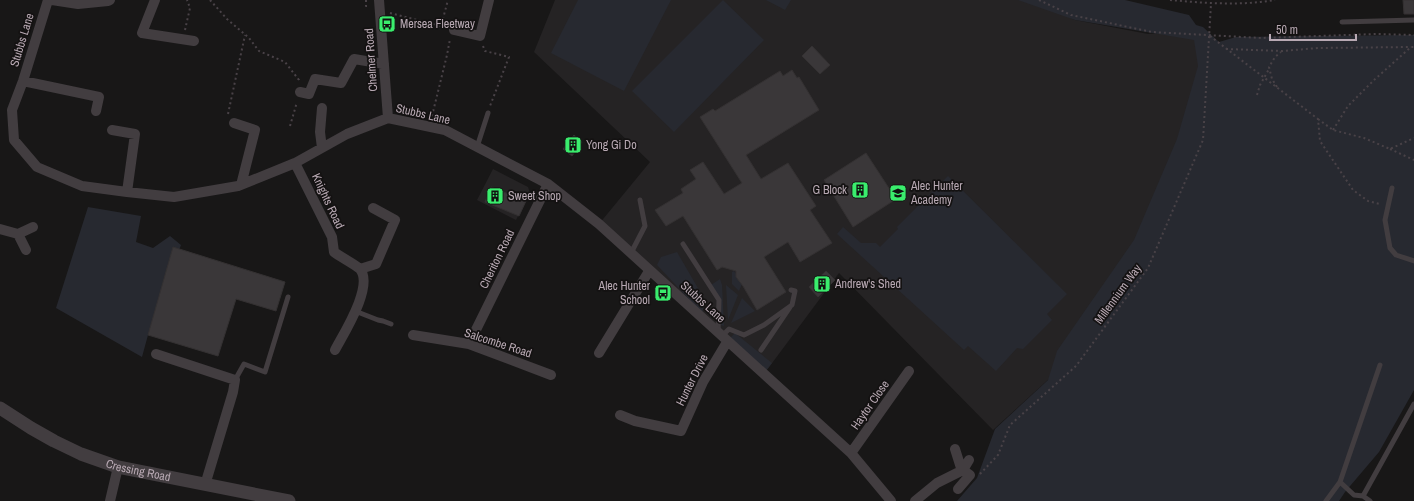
<svg xmlns="http://www.w3.org/2000/svg" width="1414" height="501" viewBox="0 0 1414 501" font-family="'Archivo Narrow',sans-serif">
<style>
.built{fill:#252324}
.green{fill:#272930}
.building{fill:#3a3739;stroke:#343132}
.lines{fill:none;stroke-linecap:round;stroke-linejoin:round}
.path{stroke:#494247;stroke-width:2;stroke-dasharray:2 3;stroke-linecap:butt}
.service{stroke:#423d40;stroke-width:5}
.minor{stroke:#423d40;stroke-width:10}
.tertiary{stroke:#423d40;stroke-width:13}
.labels{text-anchor:middle;stroke-width:3.5;stroke-linejoin:round;paint-order:stroke}
.poi-label{font-size:12px;fill:#b8a9b3;stroke:#141212;text-anchor:start}
.street-label{font-size:12px;fill:#b8a9b3;stroke:#141212}
</style>
<rect width="100%" height="100%" fill="#181717"/>
<path class="built" d="M555,0H1031L1075,20L1148,34L1200,30L1196,137L1072,358L993,430L839,273L764,374L599,224L650,162L534,52Z
M493,169L528,187L530,193L516,220L477,200Z"/>
<path class="green" d="M578,0H671L624,91L551,53Z
M723,0L764,40L674,132L632,91Z
M766,0H791L785,10Z
M1018,0H1125L1189,15L1196,25L1203,27L1219,42L1236,37L1414,35V390L1379,452L1345,492L1339,501H957L977,478L995,429L1048,380L1057,351L1134,240L1177,139L1198,66L1194,40L1075,20Z
M948,176L1067,294L1047,314L1052,320L1023,349L1017,348L996,371L968,346L964,350L837,234L843,227L861,243H876L880,247L898,229L897,227Z
M88,207L141,216L136,242L153,248L170,236L181,245L148,335L142,357L56,308Z
M677,252L706,302L702,313L657,265L661,257Z
M734,271L736,274V277L742,284L739,291L732,284V272Z
M720,279L722,285L724,326L721,325L720,300L711,285Z
M726,285L738,295L728,320Z
M742,298L755,311L731,323Z
M735,333L772,363L765,372L730,338Z"/>
<path class="building" d="M1403,0H1414V14H1404Z
M812,46L830,65L820,74L802,56Z
M792,70L797,78L799,77L819,110L746,155L761,179L788,163L816,206L810,210L832,243L800,262L788,242L764,257L786,292L757,310L743,286L736,277V271L722,267L717,270L683,216L666,226L655,210L683,193L681,189L696,179L690,170L703,162L724,194L742,183L700,117L713,109L715,111L780,71L783,76Z
M574,135L582,142L572,156L563,149Z
M866,153L896,199L853,227L824,180Z
M491,187L526,201L519,216L485,202Z
M173,247L285,282L276,311L236,299L218,356L148,335Z
M826,271L835,280L818,297L809,287Z"/>
<g class="lines">
<path class="path" d="M210,0L227,19L249,38L259,51L285,62L299,80V83
M366,0V6H369
M1039,0L1071,15L1152,32L1261,38L1376,34L1414,35
M1170,0C1204,3 1240,6 1275,0
M390,13L441,26
M444,26H441L448,0
M185,30L190,8L187,0
M1210,36L1318,119L1320,141L1353,190L1368,201L1380,204
M483,46L485,51L509,57L490,106
M1226,49L1282,51L1318,48L1411,47
M1277,87L1272,79L1269,67L1275,57L1281,52
M1257,95L1260,85L1269,69
M228,114L245,35
M432,116L447,55L450,39
M1318,119L1333,130L1364,138L1390,149L1414,138
M290,126L297,102
M1333,130L1348,106L1374,80L1411,47H1414
M1390,149L1414,160
M980,474L998,455L1010,425L1076,366L1148,268L1203,140L1211,4"/>
<path class="service" d="M1342,22L1414,20
M477,147L488,113
M1392,188L1385,220L1390,248L1396,255L1414,261
M683,244L719,300L718,332
M631,253L645,226L640,200
M355,311L378,320L383,321L391,324
M722,336L729,329L744,335L764,325L792,305L795,291L791,290
M761,350L790,307
M235,380L244,364L265,372L288,297
M1363,496L1354,495L1340,482L1380,365
M1326,501L1340,482
M1370,501L1363,496L1414,404"/>
<path class="minor" d="M48,0L23,81L12,110L14,140L37,167L82,186L127,192L174,197L238,186L295,163L347,134L388,118L445,130L548,184L599,224L851,453L891,501
M52,0L78,4L108,1L110,0
M155,0L142,33L194,41
M379,0L388,118
M454,30L480,36L489,0
M23,81L99,97L96,111
M300,92L309,94L315,79L341,83L354,59L384,64
M322,108L320,132L322,148
M234,123L255,130L241,185
M112,130L135,134L127,192
M295,163L332,237L334,252C339,256 356,265 360,269C374,286 344,333 335,350
M0,229L18,234L33,227
M18,234L26,250
M360,269L376,264L395,220L373,208
M413,335L469,344L551,375
M469,344L548,184
M599,353L649,271
M156,354L235,380L233,392L205,485
M620,415L635,421L681,431L703,382L727,342
M955,449L961,468L963,470
M851,453L909,371
M963,470L969,460
M110,501L118,467
M915,501L937,483L963,470L970,475L958,489"/>
<path class="tertiary" id="s1" d="M0,408L31,428L54,441L81,454L118,467L289,501"/>
</g>
<defs>
<g id="bus-square" transform="scale(0.9)"><rect x="-9" y="-9" width="18" height="18" rx="4" fill="#3aed6d" stroke="#141212"/><path d="M-5-6H5V4H4V6H2V4H-2V6H-4V4H-5ZM-3.5-4V0h7V-4ZM-3.5 1.2v1.5H-2V1.2ZM2 1.2v1.5H3.5V1.2Z" fill="#111"/></g>
<g id="building-square" transform="scale(0.9)"><rect x="-9" y="-9" width="18" height="18" rx="4" fill="#3aed6d" stroke="#141212"/><path d="M-4-6H4V6H1V3H-1V6H-4ZM-2.5-4.3h1.7v1.8h-1.7ZM.8-4.3h1.7v1.8H.8ZM-2.5-1h1.7V.8h-1.7ZM.8-1h1.7V.8H.8Z" fill="#111"/></g>
<g id="school-square" transform="scale(0.9)"><rect x="-9" y="-9" width="18" height="18" rx="4" fill="#3aed6d" stroke="#141212"/><path d="M0-5L7-2L0 1L-7-2ZM-4 1L0 2.5L4 1V4Q0 6-4 4Z" fill="#111"/></g>
</defs>
<g fill-rule="evenodd">
<use href="#bus-square" x="387" y="24"/>
<use href="#building-square" x="573" y="145"/>
<use href="#building-square" x="860" y="190"/>
<use href="#school-square" x="898" y="193"/>
<use href="#building-square" x="495" y="196"/>
<use href="#building-square" x="822" y="284"/>
<use href="#bus-square" x="663" y="293"/>
</g>
<g class="labels">
<g class="poi-label">
<text x="400" y="28">Mersea Fleetway</text>
<text x="586" y="149">Yong Gi Do</text>
<text x="911" y="190">Alec Hunter<tspan x="911" dy="14">Academy</tspan></text>
<text x="847" y="194" text-anchor="end">G Block</text>
<text x="508" y="200">Sweet Shop</text>
<text x="835" y="288">Andrew's Shed</text>
<text x="650" y="290" text-anchor="end">Alec Hunter<tspan x="650" dy="14">School</tspan></text>
</g>
<g class="street-label">
<text transform="translate(22 40) rotate(-73)" y="4">Stubbs Lane</text>
<text transform="translate(371 60) rotate(-94)" y="4">Chelmer Road</text>
<text transform="translate(423 114) rotate(13)" y="4">Stubbs Lane</text>
<text transform="translate(328 201) rotate(65)" y="4">Knights Road</text>
<text transform="translate(497 259) rotate(-64)" y="4">Cheriton Road</text>
<text transform="translate(1118 294) rotate(-54)" y="4">Millennium Way</text>
<text transform="translate(703 302) rotate(42)" y="4">Stubbs Lane</text>
<text transform="translate(498 343) rotate(18)" y="4">Salcombe Road</text>
<text transform="translate(692 380) rotate(-63)" y="4">Hunter Drive</text>
<text transform="translate(870 405) rotate(-55)" y="4">Haytor Close</text>
<text dy="4" stroke="none"><textPath href="#s1" startOffset="153">Cressing Road</textPath></text>
</g>
</g>
<path d="M1270 34v6h86v-6" fill="none" stroke="#b8a9b3" stroke-width="2"/>
<text x="1276" y="34" font-size="12" fill="#b8a9b3" stroke="#141212" stroke-width="3" paint-order="stroke">50 m</text>
</svg>
